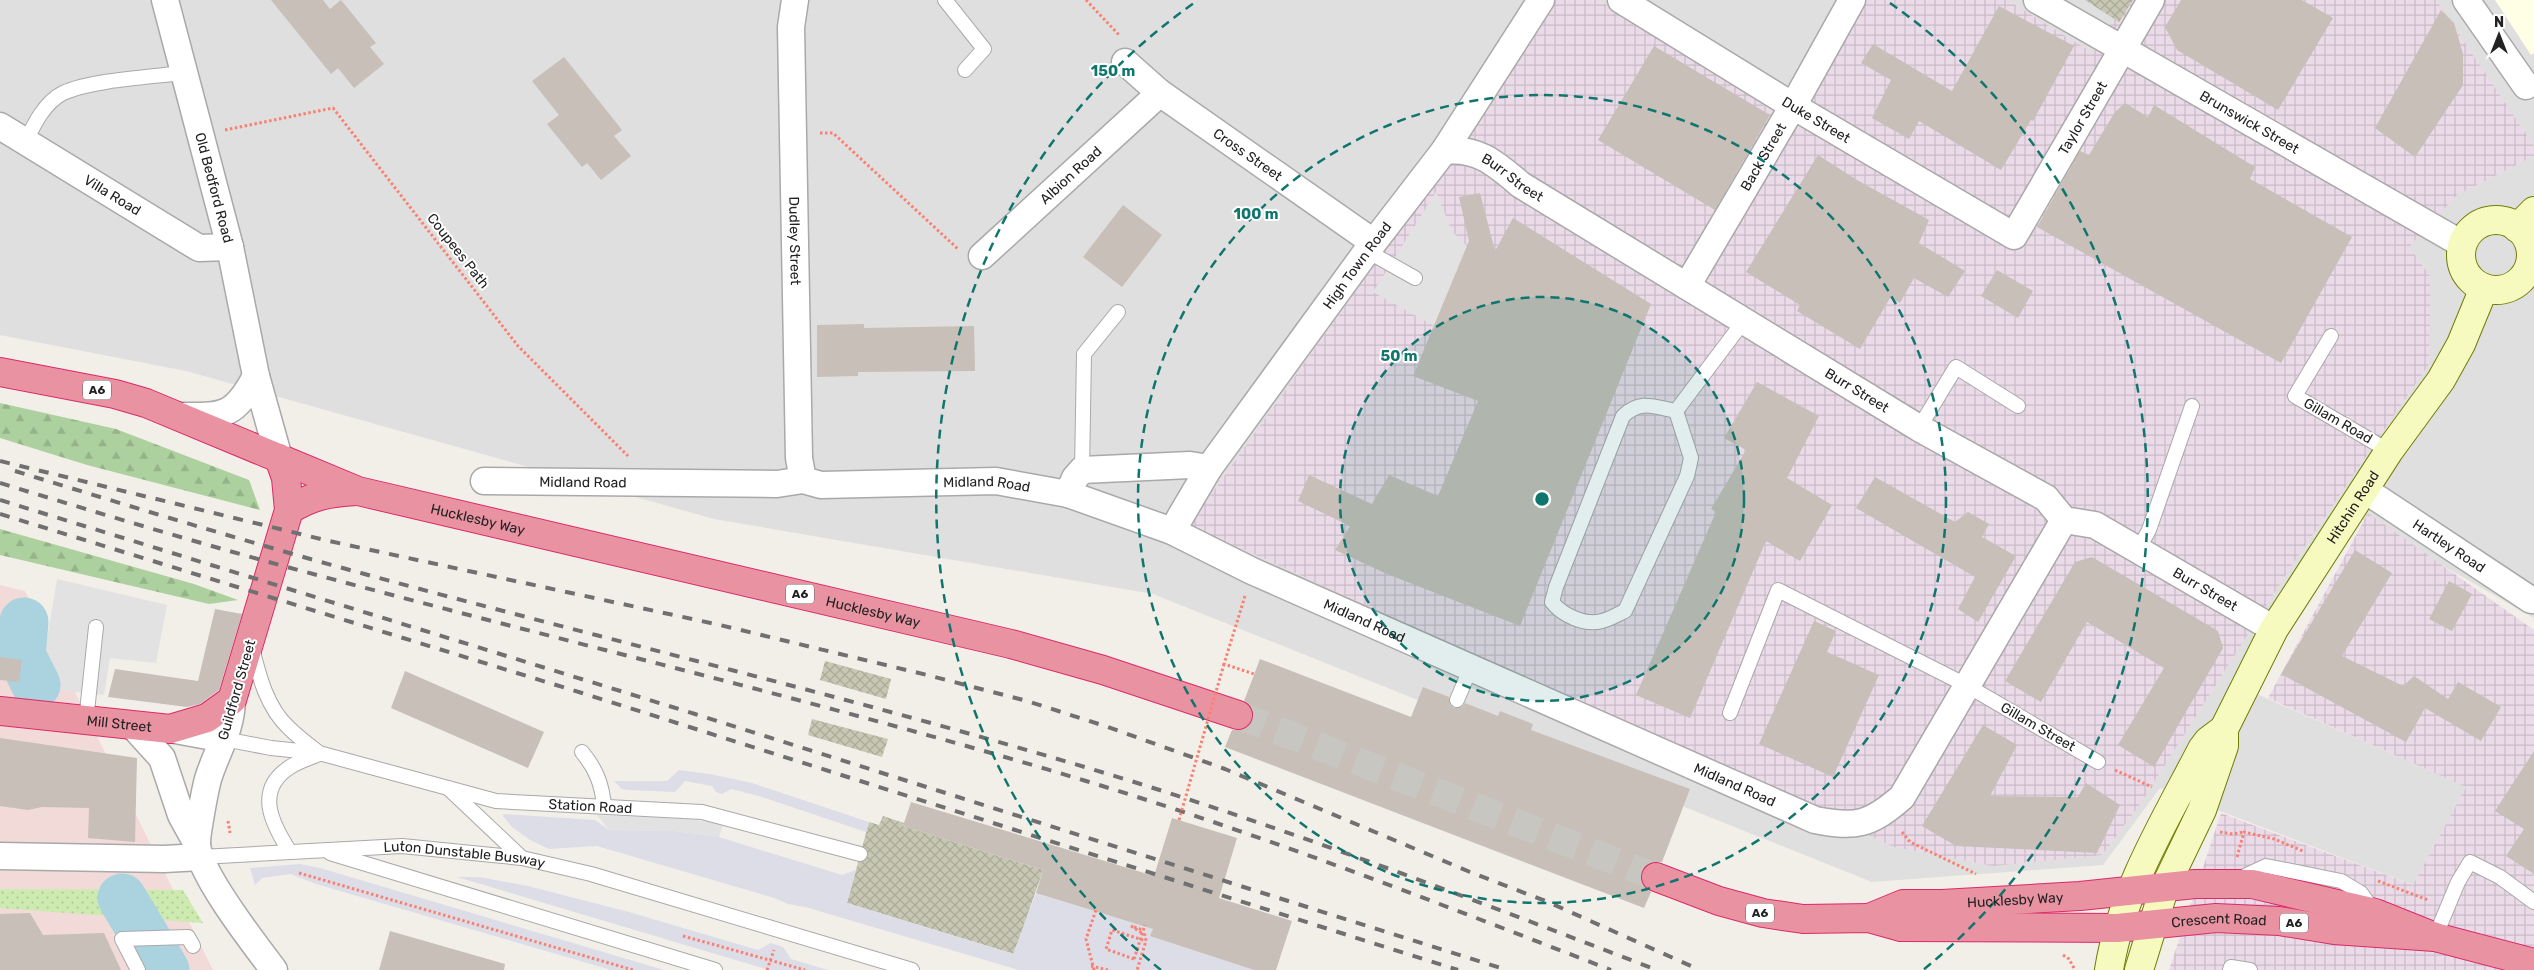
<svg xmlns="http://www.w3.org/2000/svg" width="2534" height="970" viewBox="0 0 2534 970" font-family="Rubik,sans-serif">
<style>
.residential{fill:#e0dfdf}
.commercial{fill:#f2dad9}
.industrial{fill:url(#industrial-grid)}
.education{fill:#ffffe5}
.construction{fill:url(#construction-cross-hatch)}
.grass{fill:url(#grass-dots)}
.forest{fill:url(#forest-firs)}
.parking{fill:#e2e2e2}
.plaza{fill:#dddde8}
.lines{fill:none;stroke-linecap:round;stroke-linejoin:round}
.river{stroke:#aad3df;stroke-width:49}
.building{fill:#c7bfb8}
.highway-tunnel{stroke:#c8c6c1;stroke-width:28;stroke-dasharray:28 14;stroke-linecap:butt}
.lane-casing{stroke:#a9a9a9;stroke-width:16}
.street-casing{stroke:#a9a9a9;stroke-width:29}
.secondary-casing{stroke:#707d05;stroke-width:30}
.highway-casing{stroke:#dc2a67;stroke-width:30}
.path{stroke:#fa8072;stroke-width:3;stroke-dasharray:2.5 2.5;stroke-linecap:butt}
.lane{stroke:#fff;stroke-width:14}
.street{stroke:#fff;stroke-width:26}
.secondary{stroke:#f7fabf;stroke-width:28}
.highway{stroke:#e892a2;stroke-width:28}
.rail{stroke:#707070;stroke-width:4;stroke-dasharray:10 10;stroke-linecap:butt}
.path-bridge{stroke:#fa8072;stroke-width:3;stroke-dasharray:2.5 2.5;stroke-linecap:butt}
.ring{fill:none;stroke:#0f766e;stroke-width:2.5;stroke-dasharray:9 6}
.labels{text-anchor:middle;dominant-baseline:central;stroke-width:4;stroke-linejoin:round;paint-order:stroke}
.shield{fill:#fff;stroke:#646464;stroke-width:1}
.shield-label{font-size:12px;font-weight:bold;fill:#222}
.street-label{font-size:14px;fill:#222;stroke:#fff}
.centre{fill:#0f766e;stroke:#fff;stroke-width:2.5}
.ring-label{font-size:15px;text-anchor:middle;font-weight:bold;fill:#0f766e;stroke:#fff;stroke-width:4;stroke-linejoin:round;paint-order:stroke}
</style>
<defs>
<pattern id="industrial-grid" width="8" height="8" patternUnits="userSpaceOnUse" patternTransform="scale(1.25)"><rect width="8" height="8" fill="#ebdbe8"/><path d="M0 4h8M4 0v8" fill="none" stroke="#c9bcc7"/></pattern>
<pattern id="construction-cross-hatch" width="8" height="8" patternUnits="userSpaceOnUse" patternTransform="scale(1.25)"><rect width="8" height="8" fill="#c7c7b4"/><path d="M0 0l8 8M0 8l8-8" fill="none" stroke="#abab9a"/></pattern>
<pattern id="grass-dots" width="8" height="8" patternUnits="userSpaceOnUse" patternTransform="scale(1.25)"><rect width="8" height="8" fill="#cdebb0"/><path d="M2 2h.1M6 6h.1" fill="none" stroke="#b0c997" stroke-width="1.8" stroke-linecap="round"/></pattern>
<pattern id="forest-firs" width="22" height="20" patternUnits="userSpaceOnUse" patternTransform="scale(1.25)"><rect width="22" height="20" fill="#add19e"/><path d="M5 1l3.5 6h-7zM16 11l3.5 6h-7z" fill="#95b388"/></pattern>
</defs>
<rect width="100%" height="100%" fill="#f2efe9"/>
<path class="residential" d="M 0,0 L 2534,0 L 2534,618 L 2337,505 L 2230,682 L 2467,787 L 2416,886 L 2160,788 L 2103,865 L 1872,882 L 1153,594 L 714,519 L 186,371 L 0,335 Z"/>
<path class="commercial" d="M 0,585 L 25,591 L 213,970 L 0,970 Z"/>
<g class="industrial">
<path d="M 1556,0 L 1599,0 L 1796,126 L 1864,0 L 2007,0 L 2093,53 L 2125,0 L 2436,0 L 2534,146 L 2534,156 L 2457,195 L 2409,247 L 2430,276 L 2429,364 L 2290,568 L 2140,804 L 2102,855 L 1993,866 L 1894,847 L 1245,550 L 1188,527 L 1522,57 Z"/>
<path d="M 2368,513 L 2534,630 L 2534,970 L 2169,970 L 2221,813 L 2413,885 L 2466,787 L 2268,698 Z"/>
</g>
<path class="education" d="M 2495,0 L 2534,0 L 2534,53 L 2531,55 Z"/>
<g class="construction">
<path d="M 2085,0 L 2133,0 L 2119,22 Z"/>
<path d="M 825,661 L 891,679 L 886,699 L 820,680 Z"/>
<path d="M 812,719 L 888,739 L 882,757 L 808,735 Z"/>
<path d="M 883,816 L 904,823 L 903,826 L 1043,870 L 1014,954 L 847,903 L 869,822 L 879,825 Z"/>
</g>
<path class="grass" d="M 0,889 L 183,890 L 203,923 L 0,908 Z"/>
<g class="forest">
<path d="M 0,403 L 116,429 L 249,480 L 260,510 L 87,465 L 0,438 Z"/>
<path d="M 0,529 L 194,584 L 238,600 L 209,604 L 0,555 Z"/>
</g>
<g class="parking">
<path d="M 1436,192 L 1452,231 L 1469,248 L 1436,327 L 1373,292 Z"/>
<path d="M 57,579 L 167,605 L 156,663 L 110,658 L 104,695 L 39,688 Z"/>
<path d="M 597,815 L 687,819 L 723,824 L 719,837 L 676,831 L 609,830 Z"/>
</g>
<g class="plaza">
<path d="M 679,770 L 710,774 L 752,783 L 869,822 L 866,832 L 759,796 L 731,789 L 722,794 L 716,792 L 712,786 L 685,781 L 675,792 L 629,790 L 622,789 L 614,781 L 667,781 Z"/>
<path d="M 504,814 L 595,820 L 609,830 L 676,831 L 719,837 L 842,875 L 856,870 L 847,903 L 1013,954 L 1036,893 L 1153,929 L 1151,936 L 1254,970 L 1019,970 L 805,907 L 788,904 L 774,898 L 597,846 L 549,849 L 530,840 L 512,827 L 503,816 Z"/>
<path d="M 300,864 L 320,868 L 664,970 L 611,970 L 316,884 L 291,874 L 262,878 L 255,885 L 250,868 Z"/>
<path d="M 457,877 L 480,877 L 528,886 L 629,912 L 758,950 L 771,943 L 783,947 L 791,959 L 828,970 L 769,970 Z"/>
</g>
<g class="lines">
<g class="river">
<path d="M 24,622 L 21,655 L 36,685"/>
<path d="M 122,898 L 165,970"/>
</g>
</g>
<g class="building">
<path d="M 271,0 L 323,0 L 330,9 L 341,0 L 376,43 L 370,47 L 384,64 L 354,88 L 338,68 L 331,74 Z"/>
<path d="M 2181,0 L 2302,0 L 2333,18 L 2278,110 L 2177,50 L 2165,27 Z"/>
<path d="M 1999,6 L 2074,46 L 2033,121 L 2031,120 L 2001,170 L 1919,121 L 1909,139 L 1872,118 L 1891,80 L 1861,63 L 1873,44 L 1952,91 Z"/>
<path d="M 2441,10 L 2454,23 L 2463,54 L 2463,85 L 2415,157 L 2375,128 Z"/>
<path d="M 1654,46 L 1770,115 L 1715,210 L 1598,140 Z"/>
<path d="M 564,57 L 622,130 L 614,136 L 631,156 L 601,180 L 587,163 L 582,167 L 547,124 L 559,115 L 532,81 Z"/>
<path d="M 2125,103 L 2148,117 L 2154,105 L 2255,167 L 2250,179 L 2352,237 L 2281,363 L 2037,227 L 2080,151 L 2089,155 L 2115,112 Z"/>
<path d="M 1818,155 L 1857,180 L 1929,220 L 1919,243 L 1965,271 L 1948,297 L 1914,278 L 1900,303 L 1890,298 L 1860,349 L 1797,311 L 1800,305 L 1746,272 Z"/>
<path d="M 1480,193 L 1495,251 L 1513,218 L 1651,304 L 1520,626 L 1387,574 L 1335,550 L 1350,526 L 1298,501 L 1309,475 L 1372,504 L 1389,475 L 1438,496 L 1478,401 L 1413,376 L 1469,241 L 1459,197 Z"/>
<path d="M 1123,205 L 1162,235 L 1122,287 L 1083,257 Z"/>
<path d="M 1997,270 L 2033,291 L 2018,318 L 1981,296 Z"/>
<path d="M 864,324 L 864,328 L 974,326 L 975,371 L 858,372 L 858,376 L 817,377 L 817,325 Z"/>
<path d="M 1757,382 L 1819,416 L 1787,478 L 1832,505 L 1800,561 L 1766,541 L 1690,718 L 1636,695 L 1716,512 L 1711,509 L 1746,450 L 1724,438 Z"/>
<path d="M 1875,477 L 1955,522 L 1968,512 L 1989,524 L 1982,537 L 2016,556 L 1978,622 L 1958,609 L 1975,577 L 1856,508 Z"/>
<path d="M 2355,550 L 2392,573 L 2342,656 L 2403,686 L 2414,676 L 2448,699 L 2458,682 L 2501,707 L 2481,741 L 2425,708 L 2406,742 L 2281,674 Z"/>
<path d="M 2092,557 L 2218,631 L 2223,648 L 2154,767 L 2118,745 L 2164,668 L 2087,622 L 2041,702 L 2005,681 L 2075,562 Z"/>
<path d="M 2449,581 L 2472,594 L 2452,631 L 2429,619 Z"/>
<path d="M 215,609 L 242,614 L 219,690 L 200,704 L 187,707 L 108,697 L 115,669 L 198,681 Z"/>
<path d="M 1814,621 L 1836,631 L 1827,652 L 1879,675 L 1833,777 L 1759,744 Z"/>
<path d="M 0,657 L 22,660 L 19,682 L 0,680 Z"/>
<path d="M 1260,659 L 1411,717 L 1423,687 L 1449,697 L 1450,705 L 1454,708 L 1462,707 L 1465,703 L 1498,716 L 1500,711 L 1533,724 L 1531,730 L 1690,789 L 1662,862 L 1653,862 L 1647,865 L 1642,871 L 1641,880 L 1644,887 L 1651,892 L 1644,908 L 1225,747 L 1232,730 L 1242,730 L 1249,726 L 1253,720 L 1253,711 L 1249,704 L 1244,701 Z"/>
<path d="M 405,671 L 544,732 L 528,768 L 391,708 Z"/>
<path d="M 1983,725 L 2017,745 L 1990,796 L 2078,797 L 2086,783 L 2120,805 L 2097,853 L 1956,846 L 1922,826 Z"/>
<path d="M 0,738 L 137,758 L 135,842 L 88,838 L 89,808 L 42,807 L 28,810 L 0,806 Z"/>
<path d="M 2534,751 L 2534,874 L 2506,856 L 2524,829 L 2495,811 Z"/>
<path d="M 911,802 L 1154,876 L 1172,818 L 1237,838 L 1219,898 L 1292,921 L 1276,970 L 1254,970 L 1150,936 L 1153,929 L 1036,893 L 1043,870 L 903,826 Z"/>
<path d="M 30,913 L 43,935 L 104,933 L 121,970 L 0,970 L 0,914 Z"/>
<path d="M 390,931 L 505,964 L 504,970 L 379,970 Z"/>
</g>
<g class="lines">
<path class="highway-tunnel" d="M 1238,715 L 1656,877"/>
<defs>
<g id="lane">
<path d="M 945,0 L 984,49 L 965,70"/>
<path d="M 26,141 C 34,124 45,102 63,93 C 91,80 151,77 183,73"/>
<path d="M 1367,251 L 1415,278"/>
<path d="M 2525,274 L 2534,277"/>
<path d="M 2331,336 L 2295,396 L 2389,451"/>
<path d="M 1676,411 L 1691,458 L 1687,476 L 1625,611 C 1618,614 1610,619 1602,621 C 1585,626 1562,615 1552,602 L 1556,587 L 1623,416 C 1641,399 1654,407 1676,411 L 1743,322"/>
<path d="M 1919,428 L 1956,367 L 2018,406"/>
<path d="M 1082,470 L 1084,354 L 1118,312"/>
<path d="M 2138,550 L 2149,530 L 2192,406"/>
<path d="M 252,648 C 259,676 267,708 289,728 C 298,737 309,745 319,753"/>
<path d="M 1457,700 L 1471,667"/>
<path d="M 1730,713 L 1778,590 L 1966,685 L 2098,762"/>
<path d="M 86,721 L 96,627"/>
<path id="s1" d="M 224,739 L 271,748 L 319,753 L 496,801 L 702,812 L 860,854"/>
<path d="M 582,752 C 596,769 602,784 604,806"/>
<path d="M 448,788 L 522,858"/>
<path d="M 290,852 C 272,824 254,790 290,767 C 299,761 310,758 319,754"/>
<path d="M 330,853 L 715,970"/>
<path id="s2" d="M 201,857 L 402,846 L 522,858 L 591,874 L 912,970"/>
<path d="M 2238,879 L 2266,866 L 2341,881 L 2361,893 L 2373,910"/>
<path d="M 2435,937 L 2458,882 L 2470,862 L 2500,877 L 2534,902"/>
<path d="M 138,970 L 122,939 L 188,937 L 193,946"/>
<path d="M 2230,970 L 2231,967 L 2250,970"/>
</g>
<g id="street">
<path id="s3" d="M 165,0 L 230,247 L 256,376 L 279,458"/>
<path id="s4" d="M 795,0 L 791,27 L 799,458 L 803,480"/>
<path id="s5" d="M 1621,0 L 1793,106 L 2014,236 L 2151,0"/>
<path id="s6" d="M 2037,0 L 2462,244"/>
<path d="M 2466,0 L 2526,86"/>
<path id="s7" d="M 1125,62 L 1160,93 L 1373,242"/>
<path id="s8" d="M 0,126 L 199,248 L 230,247"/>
<path id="s9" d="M 1444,151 C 1478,147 1496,164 1521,185 L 1919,428 L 2046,498 L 2064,520 L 2095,525 L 2274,629"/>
<path id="s10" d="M 982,256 L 1160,93"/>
<path id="s11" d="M 1687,286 L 1793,106 L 1852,0"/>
<path d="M 179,416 C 223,416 234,418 256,376"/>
<path id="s12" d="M 484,481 L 777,484 L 803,480 L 821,485 L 996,481 L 1068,494 L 1172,531 L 1252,571 L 1815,820 C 1856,828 1870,825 1902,797 L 2064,520"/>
<path id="s13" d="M 2365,490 L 2531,600 L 2534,600"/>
<path d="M 1068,494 L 1075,478 L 1082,470 L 1190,465 L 1209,468"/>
<path id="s14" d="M 1172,531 L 1209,468 L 1367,251 L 1444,151 L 1541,0"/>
<path d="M 232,700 C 231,732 217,750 208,779 C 205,790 197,833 197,843 C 198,872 255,945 274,970"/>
<path d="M 134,727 L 162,758 L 181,815 L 197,844"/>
<path d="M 170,729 L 224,739"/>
<path d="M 0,856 L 164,859 L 201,857"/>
</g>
<g id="secondary">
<circle cx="2496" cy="255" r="35"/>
<path d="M 2517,228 L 2534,211"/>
<path d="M 2109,970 C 2122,889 2165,821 2202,749 L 2208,741 L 2224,729"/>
<path id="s15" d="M 2139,970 L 2164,889 L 2202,810 L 2224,746 L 2224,729 L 2274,629 L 2389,451 L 2441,380 L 2461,344 L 2484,288"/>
</g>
<g id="highway">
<path id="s16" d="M 0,372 L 115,394 L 146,403 L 358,491 L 1011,644 L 1103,670 L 1238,715"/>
<path d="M 289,510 C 313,495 328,493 356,491"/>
<path id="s17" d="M 0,711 L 170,729 L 207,718 L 232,700 L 289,510 L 286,478 L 279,458"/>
<path id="s18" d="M 1656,877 L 1719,901 L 1763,913 L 1803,919 L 1869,918 L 1901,927 L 2117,928 L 2216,918 L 2279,921 L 2334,930 L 2435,937"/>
<path id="s19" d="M 1869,918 L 1903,904 L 1942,904 L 2080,896 L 2195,884 L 2252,884 L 2375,913 L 2435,937 L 2534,963"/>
</g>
</defs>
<use href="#lane" class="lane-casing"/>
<use href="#street" class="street-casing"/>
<use href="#secondary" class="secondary-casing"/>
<use href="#highway" class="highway-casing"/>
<g class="path">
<path d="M 1086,0 L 1120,36"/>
<path d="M 225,130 L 333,108 L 518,346 L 628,456"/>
<path d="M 820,133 L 833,133 L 958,249"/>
<path d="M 1245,596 L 1224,664 L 1254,674"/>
<path d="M 2115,770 L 2152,787"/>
<path d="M 228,821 L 230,833"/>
<path d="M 1902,832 L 1910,842 L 1976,874"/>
<path d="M 2220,832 L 2233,834 L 2244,832"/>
<path d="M 2237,857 L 2244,832 L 2274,839 L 2303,851"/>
<path d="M 299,873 L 633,970"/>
<path d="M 2378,881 L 2428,900"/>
<path d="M 1131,926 L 1145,935 L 1146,941 L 1137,970"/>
<path d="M 1134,927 L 1143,930"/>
<path d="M 683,936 L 805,970"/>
<path d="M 2063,955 L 2069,959 L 2075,970"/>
<path d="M 1134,959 L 1106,949 L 1112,930 L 1146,941"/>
<path d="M 1091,966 L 1108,970"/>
<path d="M 767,970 L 774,950"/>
<path d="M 1094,970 L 1086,939 L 1096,910"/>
</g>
<use href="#lane" class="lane"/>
<use href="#street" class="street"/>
<use href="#secondary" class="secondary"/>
<use href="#highway" class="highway"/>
<g class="rail">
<path d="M 0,461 L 329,541 L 720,625 L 927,675 L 1027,701 L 1108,727 L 1225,769 L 1470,872 L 1548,902 L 1700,970"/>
<path d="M 15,471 C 116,502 218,533 321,562 C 576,633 834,692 1088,768 C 1280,825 1469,898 1657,970"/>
<path d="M 0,483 C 105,515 211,547 317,575 C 573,644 832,704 1086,781 C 1264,835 1438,903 1611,970"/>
<path d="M 0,500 L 695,714 L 1507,970"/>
<path d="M 0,514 L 582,693 L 1458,970"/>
</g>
<g class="path-bridge">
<path d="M 1179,820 L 1224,664"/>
<path d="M 1134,959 L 1145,925"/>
</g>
</g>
<circle cx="1542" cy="499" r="202" fill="#0f766e" fill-opacity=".12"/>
<g class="ring">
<circle cx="1542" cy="499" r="202"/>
<circle cx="1542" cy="499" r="404"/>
<path d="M1161 970A606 606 0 0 1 1194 3M1890 3A606 606 0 0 1 1923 970"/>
</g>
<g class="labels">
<g class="shield">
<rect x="83" y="380.5" width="28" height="19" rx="4"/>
<rect x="786" y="584.5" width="28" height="19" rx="4"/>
<rect x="1746" y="903.5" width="28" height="19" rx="4"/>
<rect x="2280" y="913.5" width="28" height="19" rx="4"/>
</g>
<g class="shield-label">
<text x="97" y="390">A6</text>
<text x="800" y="594">A6</text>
<text x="1760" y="913">A6</text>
<text x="2294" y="923">A6</text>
</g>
<g class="street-label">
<text stroke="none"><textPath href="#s5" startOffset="595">Taylor Street</textPath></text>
<text stroke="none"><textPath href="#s5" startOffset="229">Duke Street</textPath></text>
<text stroke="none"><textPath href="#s6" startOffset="245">Brunswick Street</textPath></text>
<text stroke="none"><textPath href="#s7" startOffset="154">Cross Street</textPath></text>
<text stroke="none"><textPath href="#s11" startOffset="150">Back Street</textPath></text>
<text stroke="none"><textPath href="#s10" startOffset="120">Albion Road</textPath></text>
<text stroke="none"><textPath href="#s9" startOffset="76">Burr Street</textPath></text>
<text stroke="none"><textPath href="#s3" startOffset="194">Old Bedford Road</textPath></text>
<text stroke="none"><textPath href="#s8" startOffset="132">Villa Road</textPath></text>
<text stroke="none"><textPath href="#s4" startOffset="241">Dudley Street</textPath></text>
<text transform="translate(458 251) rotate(52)">Coupees Path</text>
<text stroke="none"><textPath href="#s14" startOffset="324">High Town Road</textPath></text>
<text stroke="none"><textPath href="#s9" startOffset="481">Burr Street</textPath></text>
<text transform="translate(2338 421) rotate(30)">Gillam Road</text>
<text stroke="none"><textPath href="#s12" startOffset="99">Midland Road</textPath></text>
<text stroke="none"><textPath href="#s12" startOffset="504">Midland Road</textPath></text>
<text stroke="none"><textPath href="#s15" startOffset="514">Hitchin Road</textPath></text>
<text stroke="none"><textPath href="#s16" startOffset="502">Hucklesby Way</textPath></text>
<text stroke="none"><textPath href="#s13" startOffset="101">Hartley Road</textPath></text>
<text stroke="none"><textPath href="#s9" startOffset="886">Burr Street</textPath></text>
<text stroke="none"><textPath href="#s16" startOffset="908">Hucklesby Way</textPath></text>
<text stroke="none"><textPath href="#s12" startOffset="909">Midland Road</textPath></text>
<text transform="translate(237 690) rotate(-74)">Guildford Street</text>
<text stroke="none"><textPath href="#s17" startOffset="120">Mill Street</textPath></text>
<text transform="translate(2038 727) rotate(30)">Gillam Street</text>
<text stroke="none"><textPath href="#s12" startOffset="1314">Midland Road</textPath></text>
<text stroke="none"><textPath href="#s1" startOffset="374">Station Road</textPath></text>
<text stroke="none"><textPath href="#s2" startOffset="264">Luton Dunstable Busway</textPath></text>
<text stroke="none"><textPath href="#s19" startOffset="149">Hucklesby Way</textPath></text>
<text stroke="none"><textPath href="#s18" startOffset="571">Crescent Road</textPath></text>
</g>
</g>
<circle cx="1542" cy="499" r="8" class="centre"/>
<g class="ring-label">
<text x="1113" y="76">150 m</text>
<text x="1256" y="219">100 m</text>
<text x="1399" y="361">50 m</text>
</g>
<g transform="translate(2499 35)" stroke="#ffffff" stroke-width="4" paint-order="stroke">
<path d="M0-4L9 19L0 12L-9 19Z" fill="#222222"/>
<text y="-8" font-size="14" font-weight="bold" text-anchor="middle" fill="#222222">N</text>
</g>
</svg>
